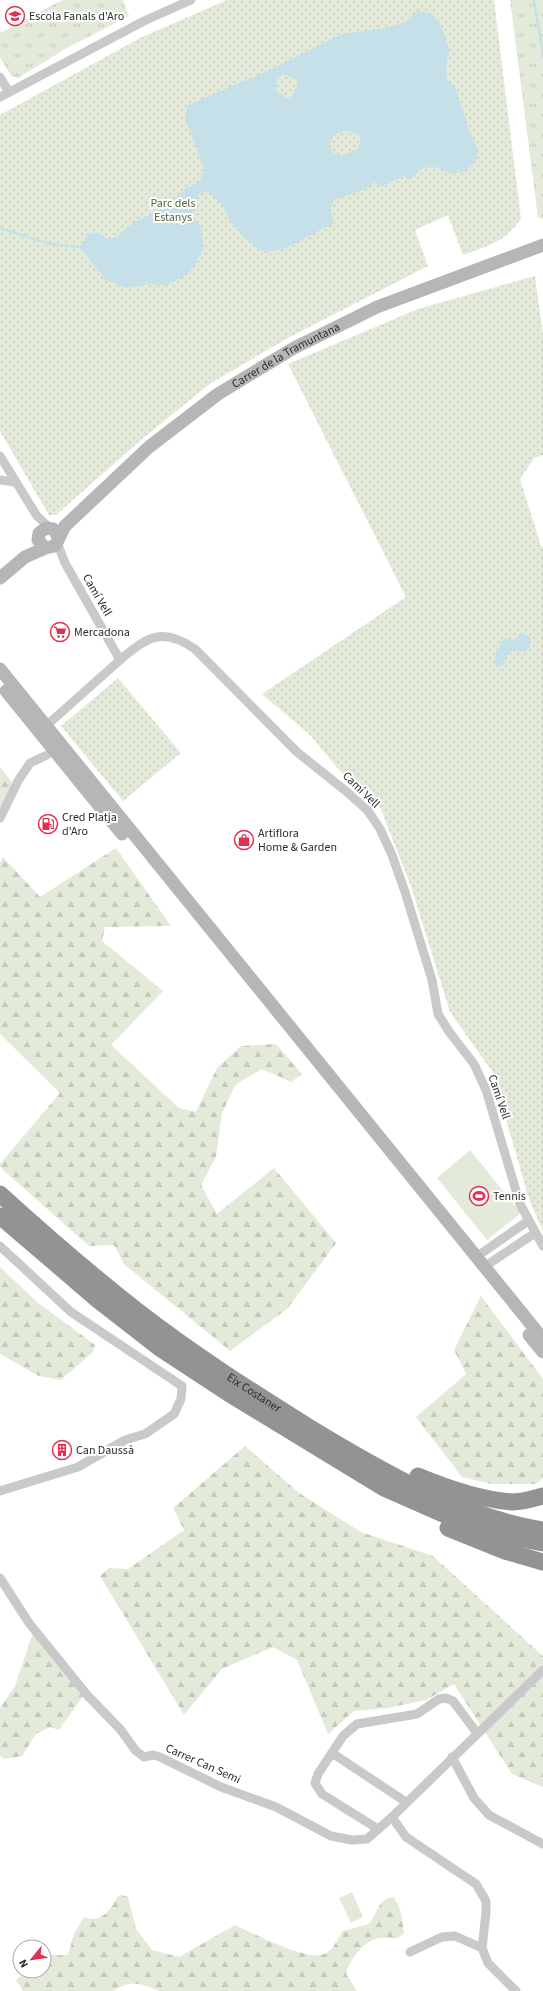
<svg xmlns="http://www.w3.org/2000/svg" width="543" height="1991" viewBox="0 0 543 1991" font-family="'Source Sans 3',sans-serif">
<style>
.grass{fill:url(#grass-tufts)}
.forest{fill:url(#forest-firs)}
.park{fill:url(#park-dots)}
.pitch{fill:#e4ead9}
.water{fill:#c6e0e9;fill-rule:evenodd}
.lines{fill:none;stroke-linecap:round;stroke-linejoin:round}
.stream{stroke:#c6e0e9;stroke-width:2.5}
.street{stroke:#c9c9c9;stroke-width:9}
.secondary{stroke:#b6b6b6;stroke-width:13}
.highway{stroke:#939393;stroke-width:17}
.labels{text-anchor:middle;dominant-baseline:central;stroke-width:4;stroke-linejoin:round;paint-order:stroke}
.poi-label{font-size:12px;fill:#2c2c2c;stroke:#fff;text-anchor:start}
.park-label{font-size:12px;fill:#54663b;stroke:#fff}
.street-label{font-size:12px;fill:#2c2c2c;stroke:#fff}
</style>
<defs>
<pattern id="grass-tufts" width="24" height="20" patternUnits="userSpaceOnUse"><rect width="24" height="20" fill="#e4ead9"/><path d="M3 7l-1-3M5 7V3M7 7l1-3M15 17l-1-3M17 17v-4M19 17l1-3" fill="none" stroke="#c4c9ba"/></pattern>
<pattern id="forest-firs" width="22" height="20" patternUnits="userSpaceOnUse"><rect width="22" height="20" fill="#e4ead9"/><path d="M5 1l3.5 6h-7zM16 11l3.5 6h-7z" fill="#c4c9ba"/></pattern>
<pattern id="park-dots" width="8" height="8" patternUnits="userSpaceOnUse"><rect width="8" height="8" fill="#e4ead9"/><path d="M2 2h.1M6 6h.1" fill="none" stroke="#c4c9ba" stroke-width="1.8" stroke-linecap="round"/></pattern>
</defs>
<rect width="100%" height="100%" fill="#fff"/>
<g class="grass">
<path d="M 62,0 L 123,0 L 129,16 L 67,48 L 18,78 L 11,76 L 0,57 L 0,33 Z"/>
<path d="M 510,0 L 543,0 L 543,219 L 538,218 Z"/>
</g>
<g class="forest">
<path d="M 0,767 L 12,782 L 0,812 Z"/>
<path d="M 116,848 L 171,926 L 105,927 L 102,941 L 163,991 L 111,1045 L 179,1108 L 196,1112 L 217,1068 L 241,1046 L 276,1044 L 302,1074 L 291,1082 L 262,1069 L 236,1084 L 222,1113 L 216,1157 L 201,1185 L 217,1214 L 274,1168 L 336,1243 L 287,1309 L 230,1351 L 124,1264 L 114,1245 L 89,1246 L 0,1167 L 0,1164 L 60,1093 L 0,1034 L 0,863 L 3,857 L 40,897 Z"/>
<path d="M 0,1267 L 37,1302 L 95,1345 L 93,1352 L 61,1380 L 39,1376 L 0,1354 Z"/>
<path d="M 481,1296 L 543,1379 L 543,1478 L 536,1484 L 491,1484 L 462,1477 L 416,1417 L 466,1374 L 454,1350 Z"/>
<path d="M 245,1446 L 299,1493 L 361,1532 L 433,1556 L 543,1656 L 543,1787 L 512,1774 L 454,1684 L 426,1700 L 388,1708 L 354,1711 L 328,1734 L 297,1660 L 273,1647 L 222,1669 L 184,1715 L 100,1576 L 109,1568 L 128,1569 L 184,1530 L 173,1508 Z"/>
<path d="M 33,1633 L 83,1696 L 59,1730 L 50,1727 L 36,1734 L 22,1756 L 3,1759 L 0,1755 L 0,1708 L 15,1686 Z"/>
<path d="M 122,1895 L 128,1897 L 136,1929 L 152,1950 L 179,1957 L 235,1925 C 252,1933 308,1962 324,1954 C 335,1949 336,1940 343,1931 L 369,1924 C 377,1914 379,1897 394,1897 L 401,1912 L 404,1933 C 397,1942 389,1937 380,1938 C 364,1940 349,1960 346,1974 L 357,1991 L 160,1991 C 144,1984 129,1979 114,1991 L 23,1991 L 16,1980 L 28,1971 L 44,1971 L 44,1959 L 49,1955 L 68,1955 L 74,1934 L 84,1917 C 101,1924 111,1910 118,1896 Z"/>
</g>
<g class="park">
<path d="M 227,0 L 494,0 L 521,219 C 502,244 491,244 463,255 L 448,215 L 415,230 L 428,266 L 288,338 L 211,383 L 142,439 L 56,515 L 49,515 L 0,431 L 0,115 L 140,38 Z"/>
<path d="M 535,276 L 543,335 L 543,455 L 534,458 L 520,479 L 541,546 L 543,547 L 543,1231 L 529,1199 L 492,1071 L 450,1012 L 412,889 L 381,809 L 350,783 L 309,734 L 262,694 L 406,597 L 288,364 L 418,309 Z"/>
<path d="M 118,678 L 181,753 L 123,801 L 61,726 Z"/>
</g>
<g class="pitch">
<path d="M 470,1150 L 521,1213 L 487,1240 L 437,1178 Z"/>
<path d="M 352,1892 L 363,1917 L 351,1923 L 339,1898 Z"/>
</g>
<g class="water">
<path d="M 418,11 L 433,14 L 443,31 L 450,51 L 446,63 L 447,79 L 456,89 L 468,127 L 478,151 L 475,163 L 463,172 L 450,173 L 434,167 L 423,168 L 409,180 L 404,175 L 382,187 L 375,182 L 365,189 L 334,200 L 330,210 L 334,223 L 286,248 L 265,253 L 244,238 L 229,219 L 222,204 L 208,192 L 200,193 L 195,200 L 192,215 L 201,227 L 204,248 L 190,272 L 168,285 L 148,284 L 127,288 L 106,280 L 79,247 L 84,242 L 87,233 L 101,234 L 107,239 L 117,237 L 128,226 L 171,203 L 186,188 L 200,182 L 204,169 L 185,118 L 188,105 L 272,69 L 342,34 L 385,28 L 405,22 ZM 284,74 L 297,80 L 297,86 L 291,97 L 287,99 L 276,90 L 277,79 ZM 348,131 C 355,132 358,134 361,141 L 358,149 C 346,152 337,163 329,146 C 334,135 335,132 348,131 Z"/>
<path d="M 520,633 L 529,636 L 531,640 L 529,648 L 524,652 L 513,650 L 505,657 L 504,664 L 498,667 L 495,666 L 496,650 L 500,647 L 500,642 L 505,639 L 514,640 Z"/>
</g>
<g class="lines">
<g class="stream">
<path d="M 534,0 L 543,54"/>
<path d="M 0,228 L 50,244 L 79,247"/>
</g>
<g class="street">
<path d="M 0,77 L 9,92"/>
<path d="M 0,97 L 144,21 L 191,0"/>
<path d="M 0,456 L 37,516 L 50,528"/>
<path d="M 0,480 L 15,482"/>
<path d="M 57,542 L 65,563 L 120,660 C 148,636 163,627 195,649 L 297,752 L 347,792 L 368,811 L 380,829 L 392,855 L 405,892 L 432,980 L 438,1014 L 450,1033 L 474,1064 L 486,1090 L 520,1204 L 543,1246"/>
<path d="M 46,726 L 120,660"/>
<path d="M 0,818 L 18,781 L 30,763 L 47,755"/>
<path d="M 0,1246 L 71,1312 L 182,1386 L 181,1399 L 174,1414 L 145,1434 L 125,1440 L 78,1467 L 0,1491"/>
<path d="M 476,1257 L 528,1221"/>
<path d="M 484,1267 L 535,1233"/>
<path d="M 0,1578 L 29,1623 L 88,1696 L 120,1729 L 136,1751 L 144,1757 L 153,1755 L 160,1757 L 221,1787 L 276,1807 L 331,1836 L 352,1840 L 367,1839 L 392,1817 L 543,1670"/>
<path d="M 332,1753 L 406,1802"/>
<path d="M 452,1757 L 474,1798 L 489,1815 L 543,1844"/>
<path d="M 392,1817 L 406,1837 L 476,1884 L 486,1901 L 486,1913 L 482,1948 L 488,1963 L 516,1991"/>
<path d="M 378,1829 L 322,1794 L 315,1783 L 318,1774 L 343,1736 L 357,1724 L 417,1714 L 439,1699 L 446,1698 L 453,1701 L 477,1733"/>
<path d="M 410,1952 L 442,1937 L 455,1936 L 482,1948"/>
</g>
<g class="secondary">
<path id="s1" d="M 58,536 L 53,529 L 46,528 L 39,533 L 38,540 L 45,548 L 55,546 L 65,526 L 149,447 L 218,394 L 294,348 L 377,307 L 543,245"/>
<path d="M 0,578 L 25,557 L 45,548"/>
<path d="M 0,669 L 543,1339"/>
<path d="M 6,691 L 122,834"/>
<path d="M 529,1335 L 543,1352"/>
</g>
<g class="highway">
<path id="s2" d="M 0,1194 C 44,1234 89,1273 136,1310 C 191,1353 251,1391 310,1428 C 383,1472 458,1516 543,1530"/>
<path d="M 0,1216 L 98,1300 L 161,1349 L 228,1393 L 384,1488 L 452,1518 L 498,1534 L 543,1543"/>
<path d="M 418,1476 C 447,1488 481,1500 513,1502 C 523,1502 533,1499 543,1496"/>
<path d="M 448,1528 L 505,1551 L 543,1562"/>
</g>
</g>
<defs>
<symbol id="school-ring" viewBox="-11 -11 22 22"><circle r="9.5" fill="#fff" stroke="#df3253" stroke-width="1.5"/><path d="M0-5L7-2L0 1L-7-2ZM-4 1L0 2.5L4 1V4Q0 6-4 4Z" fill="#df3253"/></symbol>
<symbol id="supermarket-ring" viewBox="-11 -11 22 22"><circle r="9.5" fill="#fff" stroke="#df3253" stroke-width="1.5"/><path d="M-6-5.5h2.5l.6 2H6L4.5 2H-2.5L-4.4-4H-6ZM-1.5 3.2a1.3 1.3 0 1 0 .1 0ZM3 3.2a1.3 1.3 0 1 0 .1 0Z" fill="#df3253"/></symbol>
<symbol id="fuel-ring" viewBox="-11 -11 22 22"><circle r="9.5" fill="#fff" stroke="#df3253" stroke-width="1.5"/><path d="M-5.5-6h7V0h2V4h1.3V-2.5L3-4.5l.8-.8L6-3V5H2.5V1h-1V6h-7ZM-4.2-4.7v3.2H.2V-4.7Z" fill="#df3253"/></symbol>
<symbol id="shop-ring" viewBox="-11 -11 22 22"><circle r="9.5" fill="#fff" stroke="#df3253" stroke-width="1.5"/><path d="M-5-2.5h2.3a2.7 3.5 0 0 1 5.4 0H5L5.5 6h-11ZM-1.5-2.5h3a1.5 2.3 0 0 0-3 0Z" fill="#df3253"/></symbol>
<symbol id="stadium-ring" viewBox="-11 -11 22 22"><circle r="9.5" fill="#fff" stroke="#df3253" stroke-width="1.5"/><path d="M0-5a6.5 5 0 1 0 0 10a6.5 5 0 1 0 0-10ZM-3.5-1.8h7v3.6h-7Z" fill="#df3253"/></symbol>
<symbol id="building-ring" viewBox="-11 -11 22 22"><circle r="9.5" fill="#fff" stroke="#df3253" stroke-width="1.5"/><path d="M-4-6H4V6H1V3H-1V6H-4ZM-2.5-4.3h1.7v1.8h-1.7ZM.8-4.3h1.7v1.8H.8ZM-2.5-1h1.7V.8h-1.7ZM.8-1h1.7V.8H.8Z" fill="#df3253"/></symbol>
</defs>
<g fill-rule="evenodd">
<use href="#school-ring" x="4" y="5" width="22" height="22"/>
<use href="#supermarket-ring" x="49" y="621" width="22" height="22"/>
<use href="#fuel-ring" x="37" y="813" width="22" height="22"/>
<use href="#shop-ring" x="233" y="829" width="22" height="22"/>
<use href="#stadium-ring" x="468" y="1185" width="22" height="22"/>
<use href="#building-ring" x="51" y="1439" width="22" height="22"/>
</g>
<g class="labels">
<g class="poi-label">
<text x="29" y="16">Escola Fanals d'Aro</text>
<text x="74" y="632">Mercadona</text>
<text x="62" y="817">Cred Platja<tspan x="62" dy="14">d'Aro</tspan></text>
<text x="258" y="833">Artiflora<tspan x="258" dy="14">Home &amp; Garden</tspan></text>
<text x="493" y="1196">Tennis</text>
<text x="76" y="1450">Can Daussà</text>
</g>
<g class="park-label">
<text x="173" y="203">Parc dels<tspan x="173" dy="14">Estanys</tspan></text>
</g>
<g class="street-label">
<text stroke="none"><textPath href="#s1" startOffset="355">Carrer de la Tramuntana</textPath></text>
<text transform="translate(97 595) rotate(60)">Camí Vell</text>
<text transform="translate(361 790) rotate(44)">Camí Vell</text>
<text transform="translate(499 1097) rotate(71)">Camí Vell</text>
<text stroke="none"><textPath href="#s2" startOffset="323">Eix Costaner</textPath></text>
<text transform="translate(203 1764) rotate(24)">Carrer Can Semi</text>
</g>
</g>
<g transform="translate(32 1959) rotate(241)"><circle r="19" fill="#ffffff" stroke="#ababab"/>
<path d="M0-3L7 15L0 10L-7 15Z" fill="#df3253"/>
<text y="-6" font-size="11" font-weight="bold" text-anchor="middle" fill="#2c2c2c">N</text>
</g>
</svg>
